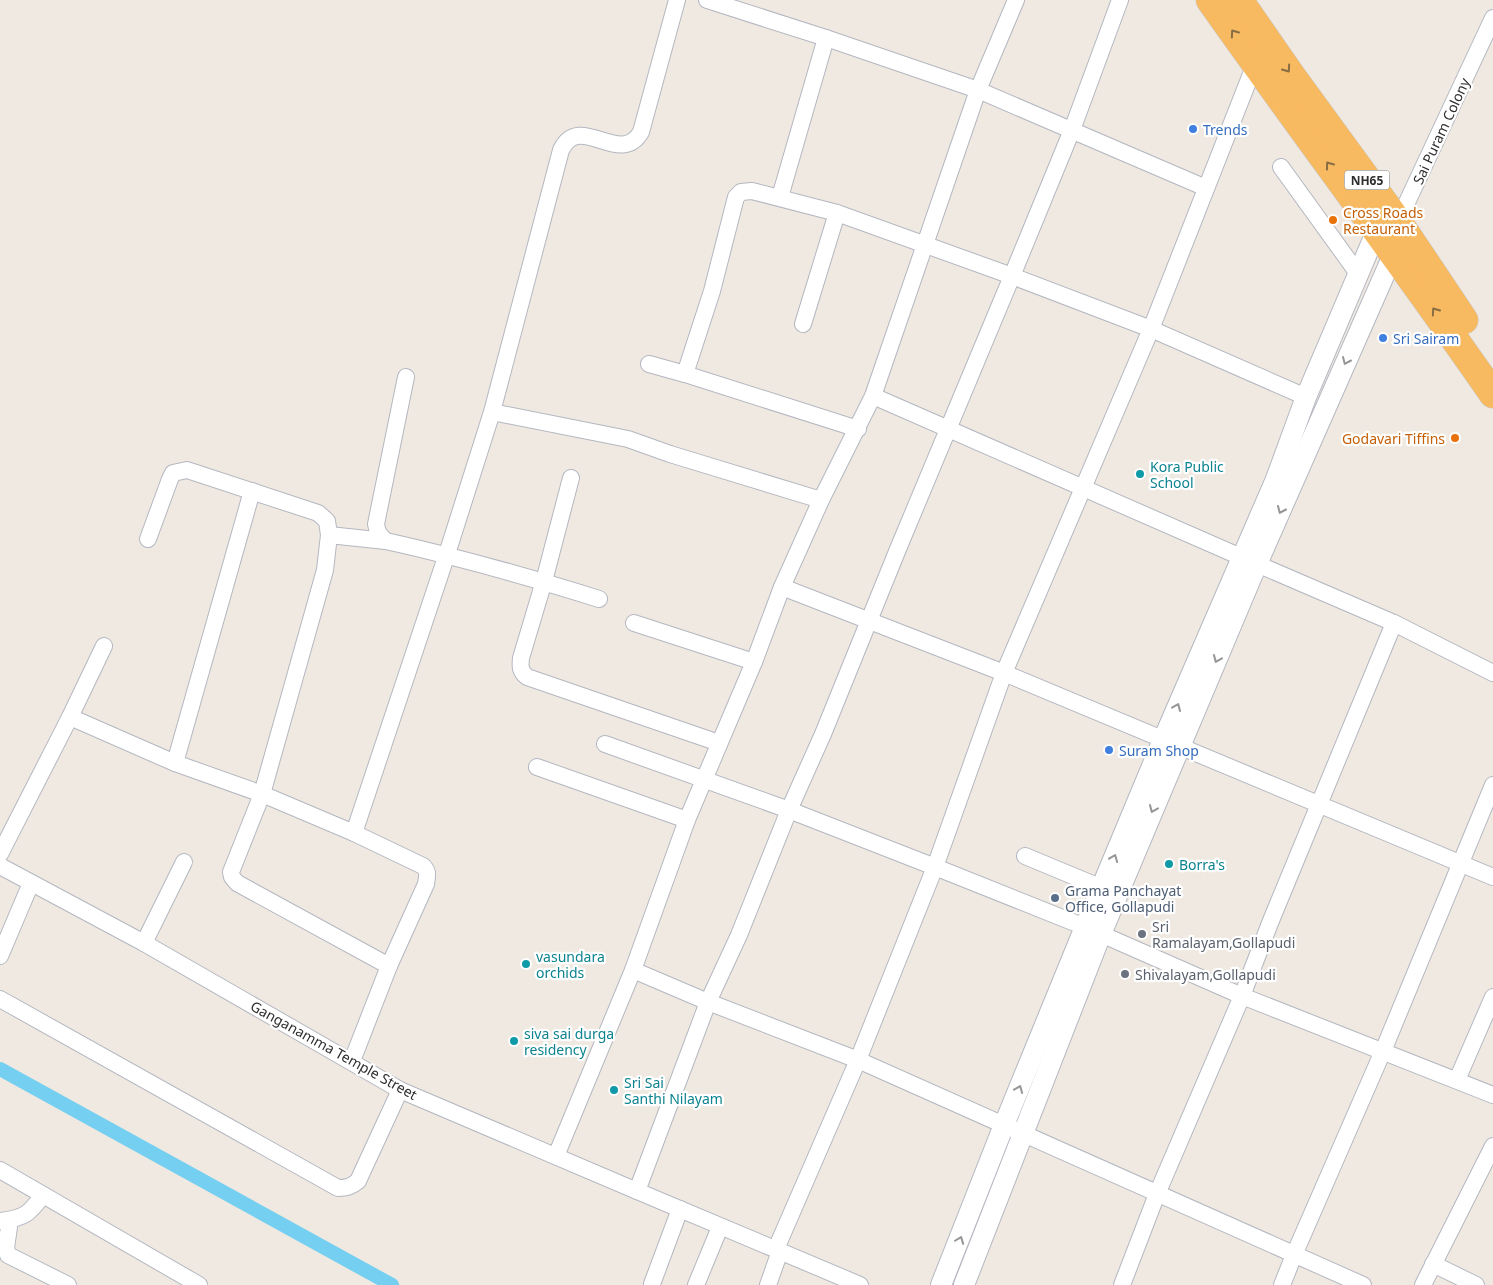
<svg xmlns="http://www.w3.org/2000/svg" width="1493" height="1285" viewBox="0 0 1493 1285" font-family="'Noto Sans',sans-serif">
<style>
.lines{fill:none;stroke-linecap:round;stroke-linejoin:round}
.canal{stroke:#75cff0;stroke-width:14}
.minor-casing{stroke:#b4b7c1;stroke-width:18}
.tertiary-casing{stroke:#b4b7c1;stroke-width:22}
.trunk-casing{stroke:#c9c9c9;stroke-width:29}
.minor{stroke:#fff;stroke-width:16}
.tertiary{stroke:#fff;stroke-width:20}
.trunk{stroke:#f8ba60;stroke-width:28}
.oneway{stroke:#896d44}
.oneway2{stroke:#969696}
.shop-dot{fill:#3f7fe0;stroke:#fff;stroke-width:2}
.food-dot{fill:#e8710a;stroke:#fff;stroke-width:2}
.culture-dot{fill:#0f9aa8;stroke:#fff;stroke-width:2}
.service-dot{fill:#5c6f8a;stroke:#fff;stroke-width:2}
.worship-dot{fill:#6b7280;stroke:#fff;stroke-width:2}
.labels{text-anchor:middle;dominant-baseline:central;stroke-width:4.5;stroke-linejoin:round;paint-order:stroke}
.shield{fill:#fff;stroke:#6d6d6d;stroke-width:1}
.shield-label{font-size:12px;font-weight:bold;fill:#2e2e2e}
.shop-label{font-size:14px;fill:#366cbe;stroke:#fff;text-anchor:start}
.street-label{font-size:14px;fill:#2e2e2e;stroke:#fff}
.food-label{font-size:14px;fill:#c56008;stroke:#fff;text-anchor:start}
.culture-label{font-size:14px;fill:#0d838f;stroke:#fff;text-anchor:start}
.service-label{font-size:14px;fill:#4e5e75;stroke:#fff;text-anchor:start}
.worship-label{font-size:14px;fill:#5b616d;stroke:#fff;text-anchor:start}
</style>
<rect width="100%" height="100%" fill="#efe9e1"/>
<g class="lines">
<path class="canal" d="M 0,1069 L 392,1285"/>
<defs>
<g id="minor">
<path d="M 707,0 L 826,38 L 978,90 L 1206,188"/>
<path d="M 1281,167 L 1359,275"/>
<path d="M 780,197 L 826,38"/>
<path d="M 1395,228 L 1493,18"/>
<path d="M 803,324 L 837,213"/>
<path d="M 649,364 L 685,374 L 858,429"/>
<path d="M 685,374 L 712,291 L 736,197 L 741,192 L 752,191 L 837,213 L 1012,276 L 1151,329 L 1306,397"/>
<path d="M 406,377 L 376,524 C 377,532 380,536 386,541 C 458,557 529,577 599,599"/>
<path d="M 873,396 L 1257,564 L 1394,623"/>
<path d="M 492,412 L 628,439 L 670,454 L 821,500"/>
<path d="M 571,478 L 544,581 L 521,658 C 520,667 520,671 527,677 L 719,743"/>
<path d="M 329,535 L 386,541"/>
<path d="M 148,539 L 170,479 L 173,473 L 187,470 L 318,513 L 327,521 L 329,535 L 325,570 L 262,794 L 231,872 L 232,877 L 237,883 L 389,966"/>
<path d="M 782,587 L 1004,673 L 1493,877"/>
<path d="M 634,623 L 754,662"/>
<path d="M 70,717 L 175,763 L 262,794 L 354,833 L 423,866 C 429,872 427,876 426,884 L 389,966 L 352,1061"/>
<path d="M 605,744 L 789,810 L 935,867 L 1085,927 L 1242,996 L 1493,1095"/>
<path d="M 175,763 L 252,491"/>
<path d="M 537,767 L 687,820"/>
<path d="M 354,833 L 447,554 L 492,412 L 561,150 C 580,111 620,168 641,132 L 677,0"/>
<path d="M 0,854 L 70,717 L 104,646"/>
<path d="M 1025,856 L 1102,888"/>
<path d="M 0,866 L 144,943 L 400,1090 L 637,1191"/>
<path d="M 144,943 L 184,862"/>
<path d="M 0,956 L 31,883"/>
<path d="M 633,970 L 708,1002 L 858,1060 L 1363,1285"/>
<path d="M 0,999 L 338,1188 C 346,1188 351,1187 358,1181 L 400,1090"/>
<path d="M 1457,1080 L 1493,997"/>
<path d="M 556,1156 L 633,970 L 687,820 L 754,662 L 782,587 L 821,500 L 873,396 L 978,90 L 1016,0"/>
<path d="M 0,1170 L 199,1285"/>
<path d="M 10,1220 L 6,1248 L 8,1255 L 68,1285"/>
<path d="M 0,1221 C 25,1218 29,1214 43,1195"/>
<path d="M 776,1249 L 858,1060 L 935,867 L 1004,673 L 1151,329 L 1255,64"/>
<path d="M 1433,1264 L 1476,1285"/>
<path d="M 652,1284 L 680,1209"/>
<path d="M 696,1285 L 720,1227"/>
<path d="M 768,1285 L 780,1251"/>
<path d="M 860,1285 L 637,1191 L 708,1002 L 739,935 L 789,810 L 823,734 L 898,549 L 1012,276 L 1072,130 L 1120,0"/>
<path d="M 1122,1285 L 1157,1194 L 1242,996 L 1270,923 L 1394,623 L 1493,673"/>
<path d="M 1282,1285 L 1294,1255 L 1383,1051 L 1493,785"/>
<path d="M 1423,1285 L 1493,1146"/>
</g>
<g id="tertiary">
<path d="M 941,1285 L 1004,1125 L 1085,927 L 1163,740 L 1276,479 L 1306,397 L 1377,230"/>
<path d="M 964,1285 L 1101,934 L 1257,564 L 1394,253"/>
</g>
<g id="trunk">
<path d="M 1210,0 C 1303,132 1401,261 1493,394"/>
<path d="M 1239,0 L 1291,75 L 1399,223 L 1464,320"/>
</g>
</defs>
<use href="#minor" class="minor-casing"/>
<use href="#tertiary" class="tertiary-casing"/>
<use href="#trunk" class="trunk-casing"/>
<use href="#minor" class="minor"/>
<use href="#tertiary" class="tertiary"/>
<use href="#trunk" class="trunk"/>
</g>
<defs><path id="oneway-chevron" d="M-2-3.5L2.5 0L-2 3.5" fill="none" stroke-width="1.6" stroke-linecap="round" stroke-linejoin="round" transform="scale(1.25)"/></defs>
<g class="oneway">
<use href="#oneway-chevron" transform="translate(1234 33) rotate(-125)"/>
<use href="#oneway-chevron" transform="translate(1287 69) rotate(55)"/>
<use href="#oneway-chevron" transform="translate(1329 165) rotate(-126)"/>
<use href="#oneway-chevron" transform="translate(1435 311) rotate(-125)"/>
</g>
<g class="oneway2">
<use href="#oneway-chevron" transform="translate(1346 361) rotate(114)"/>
<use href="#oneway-chevron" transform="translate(1281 510) rotate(114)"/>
<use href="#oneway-chevron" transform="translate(1217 659) rotate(113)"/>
<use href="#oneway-chevron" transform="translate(1177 707) rotate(-67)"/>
<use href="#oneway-chevron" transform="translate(1153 809) rotate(113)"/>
<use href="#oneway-chevron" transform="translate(1114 858) rotate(-68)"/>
<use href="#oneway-chevron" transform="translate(1019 1089) rotate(-68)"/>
<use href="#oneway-chevron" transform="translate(960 1240) rotate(-69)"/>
</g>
<g class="shop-dot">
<circle cx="1193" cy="129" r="5"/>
<circle cx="1383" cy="338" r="5"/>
<circle cx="1109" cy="750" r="5"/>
</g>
<g class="food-dot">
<circle cx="1333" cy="220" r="5"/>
<circle cx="1455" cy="438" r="5"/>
</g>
<g class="culture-dot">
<circle cx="1140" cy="474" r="5"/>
<circle cx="1169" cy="864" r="5"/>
<circle cx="526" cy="964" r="5"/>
<circle cx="514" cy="1041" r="5"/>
<circle cx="614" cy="1090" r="5"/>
</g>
<circle class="service-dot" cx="1055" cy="898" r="5"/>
<g class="worship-dot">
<circle cx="1142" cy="934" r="5"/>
<circle cx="1125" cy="974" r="5"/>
</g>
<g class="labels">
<rect class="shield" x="1344.5" y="170.5" width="45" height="19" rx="4"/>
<g class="shield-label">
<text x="1367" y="180">NH65</text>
</g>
<g class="shop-label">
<text x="1203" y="129">Trends</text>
<text x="1393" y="338">Sri Sairam</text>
<text x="1119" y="750">Suram Shop</text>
</g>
<g class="street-label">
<text transform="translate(1441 131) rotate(-65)">Sai Puram Colony</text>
<text transform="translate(334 1050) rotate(29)">Ganganamma Temple Street</text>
</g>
<g class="food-label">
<text x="1343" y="212">Cross Roads<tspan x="1343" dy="16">Restaurant</tspan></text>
<text x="1445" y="438" text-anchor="end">Godavari Tiffins</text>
</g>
<g class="culture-label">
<text x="1150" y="466">Kora Public<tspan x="1150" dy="16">School</tspan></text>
<text x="1179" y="864">Borra's</text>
<text x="536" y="956">vasundara<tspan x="536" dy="16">orchids</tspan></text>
<text x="524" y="1033">siva sai durga<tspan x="524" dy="16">residency</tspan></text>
<text x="624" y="1082">Sri Sai<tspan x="624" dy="16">Santhi Nilayam</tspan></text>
</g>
<g class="service-label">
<text x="1065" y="890">Grama Panchayat<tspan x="1065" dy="16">Office, Gollapudi</tspan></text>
</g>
<g class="worship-label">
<text x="1152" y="926">Sri<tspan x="1152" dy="16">Ramalayam,Gollapudi</tspan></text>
<text x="1135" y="974">Shivalayam,Gollapudi</text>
</g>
</g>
</svg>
